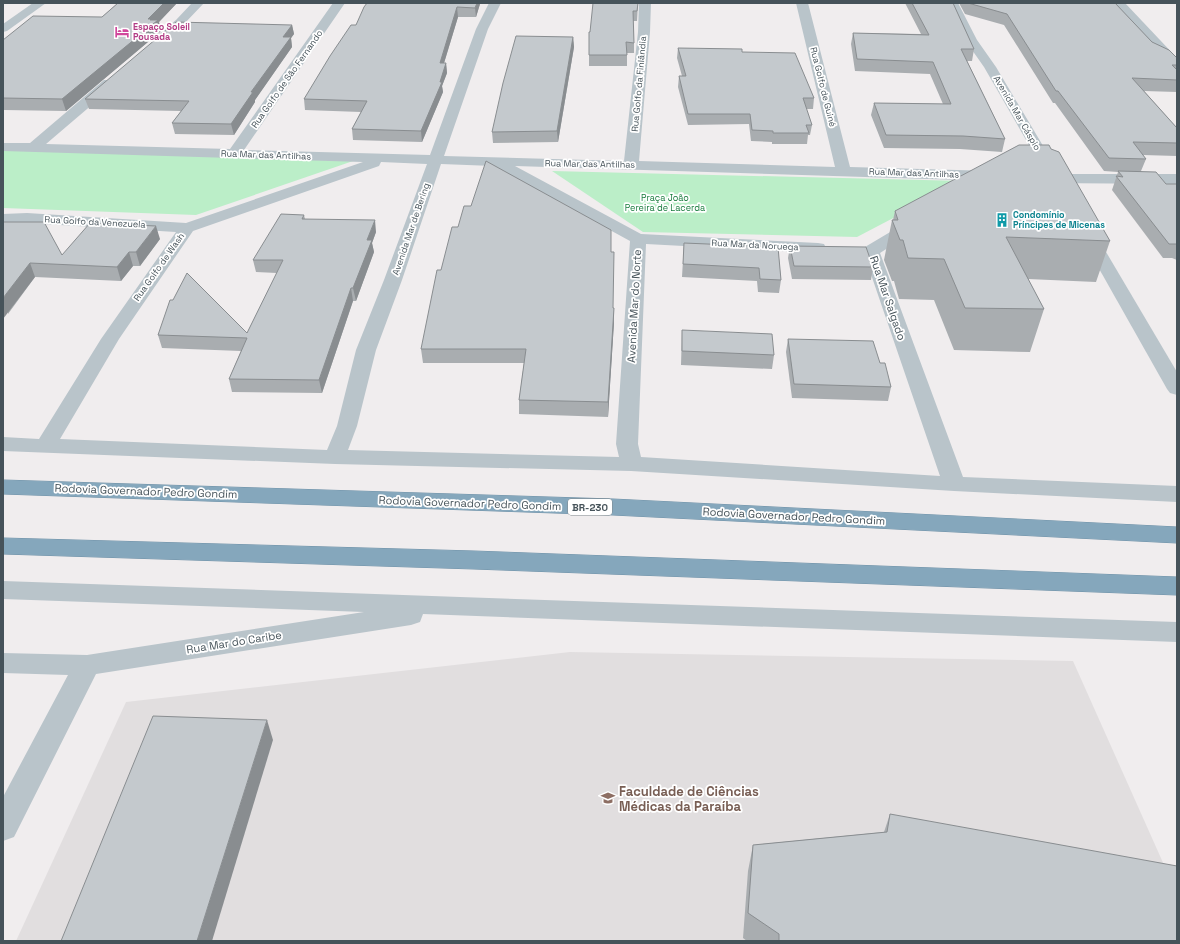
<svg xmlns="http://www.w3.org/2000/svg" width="1180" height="944" viewBox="0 0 1180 944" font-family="'Space Grotesk',sans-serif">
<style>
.education{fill:#e1dedf}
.green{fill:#bbeec8}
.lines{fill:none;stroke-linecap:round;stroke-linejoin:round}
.highway-casing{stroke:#7092a8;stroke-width:1}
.minor{fill:#b9c4ca;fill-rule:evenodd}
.highway{fill:#85a7bc;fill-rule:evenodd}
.wall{fill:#a9adb0}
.shaded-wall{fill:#898d90}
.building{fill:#c4c9cd;stroke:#898d90}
.labels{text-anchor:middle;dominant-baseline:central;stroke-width:3.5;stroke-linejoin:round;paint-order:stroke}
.far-hotel-label{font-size:9px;font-weight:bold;fill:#b23c85;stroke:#fff;text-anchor:start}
.far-street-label{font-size:9px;fill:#46535a;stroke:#fff}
.far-park-label{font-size:9px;fill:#177b3c;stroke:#fff}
.far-culture-label{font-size:9px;font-weight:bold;fill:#0d838f;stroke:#fff;text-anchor:start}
.shield{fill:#fff;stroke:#7e878c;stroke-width:1}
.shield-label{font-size:10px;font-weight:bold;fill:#46535a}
.street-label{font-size:11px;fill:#46535a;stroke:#fff}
.near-education-label{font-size:13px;font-weight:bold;fill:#785e54;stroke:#fff;text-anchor:start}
</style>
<rect width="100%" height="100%" fill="#f0edee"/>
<path class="education" d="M 570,652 L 1073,661 L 1177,894 L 1177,941 L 16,941 L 126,702 Z"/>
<g class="green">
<path d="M 3,150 L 356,160 L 196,215 L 3,208 Z"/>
<path d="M 552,171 L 964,181 L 857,237 L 643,232 Z"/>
</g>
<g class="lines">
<defs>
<g id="highway">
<path d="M 3,480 L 613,499 L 1177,527 L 1177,543 L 613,515 L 3,494 Z"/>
<path d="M 3,538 L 474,551 L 1177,577 L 1177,595 L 474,569 L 3,554 Z"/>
</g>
</defs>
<use href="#highway" class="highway-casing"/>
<g class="minor">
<path d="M 33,3 L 46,3 L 7,31 L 3,32 L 3,24 Z"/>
<path d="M 192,3 L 204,3 L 184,24 L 162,44 L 154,44 L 152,41 L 154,38 L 176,20 Z"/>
<path d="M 333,3 L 345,3 L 244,150 L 430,155 L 476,29 L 489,3 L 501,3 L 488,29 L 444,156 L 624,161 L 638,32 L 639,3 L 651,3 L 650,32 L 639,161 L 835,167 L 796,3 L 808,3 L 850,167 L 992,171 L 997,173 L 1000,176 L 997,179 L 992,181 L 515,166 L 641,234 L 818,243 L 824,244 L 826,248 L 824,252 L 818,253 L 646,244 L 638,444 L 641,457 L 940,476 L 863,251 L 865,247 L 907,222 L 913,220 L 919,222 L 921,225 L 919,228 L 880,253 L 963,477 L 1177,486 L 1177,502 L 954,491 L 631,471 L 335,464 L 3,451 L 3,437 L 39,439 L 101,339 L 176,232 L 27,223 L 3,224 L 3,214 L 27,213 L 186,223 L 363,162 L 3,151 L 3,143 L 30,143 L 104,80 L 114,80 L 115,83 L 114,86 L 46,144 L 230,149 ZM 381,162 L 427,164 L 384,280 L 356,350 L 337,426 L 327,450 L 60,439 L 119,339 L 193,231 L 379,166 ZM 441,164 L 493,166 L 630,241 L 616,444 L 619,457 L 348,450 L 357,426 L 376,350 L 402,280 Z"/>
<path d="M 946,3 L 958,3 L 977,40 L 996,67 L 1058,171 L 1057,174 L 1177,174 L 1177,184 L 1044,183 L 1039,181 L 1036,178 L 1039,175 L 1045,173 L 984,67 L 965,40 Z"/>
<path d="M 1113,3 L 1125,3 L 1177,58 L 1177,69 L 1173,68 Z"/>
<path d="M 1088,230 L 1094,232 L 1096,235 L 1177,372 L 1177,395 L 1170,393 L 1167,389 L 1080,235 L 1082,232 Z"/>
<path d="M 3,581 L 1177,622 L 1177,642 L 423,614 L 420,622 L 411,625 L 96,674 L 14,837 L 3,841 L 3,797 L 68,675 L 3,673 L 3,653 L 87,655 L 364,612 L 3,599 Z"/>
</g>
<use href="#highway" class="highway"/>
</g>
<g class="wall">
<path d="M 118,3 L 177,3 L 159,22 L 161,31 L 66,111 L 4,110 L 3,107 L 3,40 L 102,17 Z"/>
<path d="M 367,3 L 482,3 L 482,4 L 480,4 L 476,17 L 458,17 L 444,63 L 446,63 L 447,73 L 442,86 L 443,92 L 422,142 L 353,140 L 352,129 L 361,112 L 305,110 L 304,99 L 356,25 Z"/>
<path d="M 638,3 L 637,21 L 633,21 L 634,43 L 634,53 L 627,53 L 627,66 L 589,66 L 589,32 L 590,32 Z"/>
<path d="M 905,3 L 953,3 L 974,49 L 972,61 L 967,61 L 1005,139 L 1002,152 L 960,149 L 884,148 L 871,115 L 874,103 L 943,104 L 930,74 L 855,71 L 851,44 L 853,33 L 921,34 Z"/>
<path d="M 959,3 L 1115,3 L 1152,42 L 1177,58 L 1177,92 L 1144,91 L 1177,128 L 1177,156 L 1143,155 L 1146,159 L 1141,171 L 1166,184 L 1177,184 L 1177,260 L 1172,258 L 1163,258 L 1112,190 L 1118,172 L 1104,171 L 1055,103 L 1053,103 L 1004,25 L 965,14 Z"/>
<path d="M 292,25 L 294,34 L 291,38 L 292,47 L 255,100 L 255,102 L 234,135 L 175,134 L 172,123 L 181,111 L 89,109 L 85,99 Z"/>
<path d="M 573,37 L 574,47 L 558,142 L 493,143 L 492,132 Z"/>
<path d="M 678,48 L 742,52 L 814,98 L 813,109 L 806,109 L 812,125 L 810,135 L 808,135 L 807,144 L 772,144 L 772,142 L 751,141 L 749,124 L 688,125 L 678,87 L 679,76 L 682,76 L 677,58 Z"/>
<path d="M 1051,149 L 1110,241 L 1096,282 L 1028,279 L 1044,309 L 1030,352 L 954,350 L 934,300 L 899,299 L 894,281 L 892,281 L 884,260 L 892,220 L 893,220 L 895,211 Z"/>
<path d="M 304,215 L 305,219 L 376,232 L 372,243 L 374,252 L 356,301 L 353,301 L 322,393 L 232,392 L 229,379 L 241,351 L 162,348 L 158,335 L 247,333 L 277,273 L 256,272 L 253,260 Z"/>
<path d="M 3,222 L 62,255 L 160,239 L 140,266 L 133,266 L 121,281 L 35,277 L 8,314 Z"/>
<path d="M 684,243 L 778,247 L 781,280 L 779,293 L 758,292 L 757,281 L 682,277 Z"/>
<path d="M 790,246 L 873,267 L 871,280 L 792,279 L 788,258 Z"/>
<path d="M 613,308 L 614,308 L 614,322 L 608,417 L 519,414 L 519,400 L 524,363 L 423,363 L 421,349 Z"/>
<path d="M 682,330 L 774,355 L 772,369 L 681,365 Z"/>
<path d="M 788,339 L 880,363 L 891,387 L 888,401 L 792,398 L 786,352 Z"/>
<path d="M 890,814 L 1177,941 L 747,941 L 743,938 L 748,871 L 753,845 L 884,832 Z"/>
</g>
<g class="shaded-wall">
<path d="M 164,3 L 177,3 L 159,22 L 161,31 L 66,111 L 62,99 Z"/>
<path d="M 477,3 L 480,3 L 480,4 L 476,17 L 475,8 Z"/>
<path d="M 457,7 L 458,17 L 441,73 L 440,63 Z"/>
<path d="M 292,25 L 294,34 L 291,38 L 292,47 L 255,100 L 255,102 L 234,135 L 231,124 L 283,37 Z"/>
<path d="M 573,37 L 574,47 L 558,142 L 557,131 Z"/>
<path d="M 446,63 L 447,73 L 442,86 L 443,92 L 422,142 L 421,131 Z"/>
<path d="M 375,220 L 376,232 L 372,243 L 374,252 L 356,301 L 353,288 L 367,240 Z"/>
<path d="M 156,226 L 160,239 L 140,266 L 136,252 Z"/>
<path d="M 129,252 L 133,266 L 121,281 L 117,267 Z"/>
<path d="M 30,263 L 35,277 L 3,319 L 3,298 Z"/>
<path d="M 351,288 L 353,301 L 322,393 L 319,380 Z"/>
<path d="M 614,308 L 614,322 L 608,417 L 608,402 Z"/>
<path d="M 267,720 L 273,740 L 212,941 L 197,941 Z"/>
</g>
<g class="building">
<path d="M 118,3 L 164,3 L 148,19 L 151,19 L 150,20 L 158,20 L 62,99 L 3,98 L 3,40 L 33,16 L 102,17 Z"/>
<path d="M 367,3 L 477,3 L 475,8 L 457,7 L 440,63 L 446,63 L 440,82 L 442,82 L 421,131 L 352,129 L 367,101 L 304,99 L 330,56 L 351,25 L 356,25 L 364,7 Z"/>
<path d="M 593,3 L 638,3 L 637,11 L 633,11 L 634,43 L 626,42 L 627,55 L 589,55 L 589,32 L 590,32 Z"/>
<path d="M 912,3 L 953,3 L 974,49 L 961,49 L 1005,139 L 963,136 L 886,135 L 874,103 L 951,104 L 933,62 L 857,59 L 853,33 L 929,35 Z"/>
<path d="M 968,3 L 1115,3 L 1152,42 L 1169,50 L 1177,58 L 1177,65 L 1172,65 L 1177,70 L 1177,80 L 1132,78 L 1177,128 L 1177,143 L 1133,142 L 1146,159 L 1109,158 L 1058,91 L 1056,91 L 1007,14 Z"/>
<path d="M 176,22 L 292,25 L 283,37 L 291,37 L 251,92 L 253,92 L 231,124 L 172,123 L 189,101 L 85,99 Z"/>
<path d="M 516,36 L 573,37 L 557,131 L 492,132 L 503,83 Z"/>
<path d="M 678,48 L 742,49 L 742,52 L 795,53 L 814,98 L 803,98 L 812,125 L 806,125 L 809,133 L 773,133 L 773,131 L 752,130 L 750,114 L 688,114 L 679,76 L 686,76 Z"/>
<path d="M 1019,145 L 1049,145 L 1051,149 L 1059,152 L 1110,241 L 1006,237 L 1044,309 L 965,308 L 944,259 L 908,258 L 903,240 L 900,240 L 892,220 L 898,220 L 895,211 Z"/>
<path d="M 486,161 L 611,230 L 611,252 L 614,252 L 613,308 L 614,308 L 608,402 L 519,400 L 526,349 L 421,349 L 437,270 L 441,270 L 452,227 L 458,227 L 464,206 L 471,206 Z"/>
<path d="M 1118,171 L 1156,172 L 1166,184 L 1177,184 L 1177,244 L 1169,244 L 1116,176 L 1123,177 Z"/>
<path d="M 281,214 L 304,215 L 302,219 L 375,220 L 367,240 L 372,240 L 353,288 L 351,288 L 319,380 L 229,379 L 247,338 L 158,335 L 170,300 L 173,300 L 187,273 L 247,333 L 283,260 L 253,260 Z"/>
<path d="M 3,222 L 44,222 L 62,255 L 90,223 L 156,226 L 136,252 L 129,252 L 117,267 L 30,263 L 3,298 Z"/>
<path d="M 684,243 L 778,247 L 781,280 L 760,279 L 759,268 L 683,264 Z"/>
<path d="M 790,246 L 866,247 L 873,267 L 794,266 Z"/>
<path d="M 682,330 L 772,334 L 774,355 L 682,351 Z"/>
<path d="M 788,339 L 873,341 L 880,363 L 885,363 L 891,387 L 794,384 Z"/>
<path d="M 153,716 L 267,720 L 197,941 L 61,941 Z"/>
<path d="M 890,814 L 1177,866 L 1177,941 L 779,941 L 779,934 L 748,913 L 753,845 L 887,832 Z"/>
</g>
<defs>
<symbol id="hotel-bare" viewBox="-9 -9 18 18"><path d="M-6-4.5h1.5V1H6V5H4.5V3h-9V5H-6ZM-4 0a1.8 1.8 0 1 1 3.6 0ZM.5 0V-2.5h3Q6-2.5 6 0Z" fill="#d1479c" stroke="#fff" stroke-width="2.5" paint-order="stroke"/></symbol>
<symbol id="building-bare" viewBox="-9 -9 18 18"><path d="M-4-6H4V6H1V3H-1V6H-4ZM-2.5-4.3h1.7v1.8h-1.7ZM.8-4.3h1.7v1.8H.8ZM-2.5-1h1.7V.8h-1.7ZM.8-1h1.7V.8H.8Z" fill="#0f9aa8" stroke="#fff" stroke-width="2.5" paint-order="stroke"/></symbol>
<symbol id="university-bare" viewBox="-9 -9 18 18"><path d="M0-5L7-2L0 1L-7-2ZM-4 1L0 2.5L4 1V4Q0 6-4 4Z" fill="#8d6e63" stroke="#fff" stroke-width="2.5" paint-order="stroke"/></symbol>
</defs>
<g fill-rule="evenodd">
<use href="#hotel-bare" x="112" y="22" width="20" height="20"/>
<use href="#building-bare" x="992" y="210" width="20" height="20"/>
<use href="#university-bare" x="598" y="788" width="20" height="20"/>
</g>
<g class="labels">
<g class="far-hotel-label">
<text x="133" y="27">Espaço Soleil<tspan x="133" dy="10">Pousada</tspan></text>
</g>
<g class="far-street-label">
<text transform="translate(287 79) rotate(-55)">Rua Golfo de São Fernando</text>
<text transform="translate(639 84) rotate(-85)">Rua Golfo da Finlândia</text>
<text transform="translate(823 87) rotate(76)">Rua Golfo de Guiné</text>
<text transform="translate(1017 113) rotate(60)">Avenida Mar Cáspio</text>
<text transform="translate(266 155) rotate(2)">Rua Mar das Antilhas</text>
<text transform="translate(590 164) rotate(1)">Rua Mar das Antilhas</text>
<text transform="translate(914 173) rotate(2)">Rua Mar das Antilhas</text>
<text transform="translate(95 222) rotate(3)">Rua Golfo da Venezuela</text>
<text transform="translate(411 229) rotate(-71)">Avenida Mar de Bering</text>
<text transform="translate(755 245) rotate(3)">Rua Mar da Noruega</text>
<text transform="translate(159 267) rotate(-55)">Rua Golfo de Wash</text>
</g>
<g class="far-park-label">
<text x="665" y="198">Praça João<tspan x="665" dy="10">Pereira de Lacerda</tspan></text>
</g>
<g class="far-culture-label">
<text x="1013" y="215">Condomínio<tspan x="1013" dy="10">Príncipes de Micenas</tspan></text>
</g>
<rect class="shield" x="568" y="499" width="44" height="16" rx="3"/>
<g class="shield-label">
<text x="590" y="507">BR-230</text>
</g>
<g class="street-label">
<text transform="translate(888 298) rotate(71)">Rua Mar Salgado</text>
<text transform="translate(634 306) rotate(-87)">Avenida Mar do Norte</text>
<text transform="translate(146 491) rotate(2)">Rodovia Governador Pedro Gondim</text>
<text transform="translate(470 503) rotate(2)">Rodovia Governador Pedro Gondim</text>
<text transform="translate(794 516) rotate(3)">Rodovia Governador Pedro Gondim</text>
<text transform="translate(234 642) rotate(-9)">Rua Mar do Caribe</text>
</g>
<g class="near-education-label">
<text x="619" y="791">Faculdade de Ciências<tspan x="619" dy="15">Médicas da Paraíba</tspan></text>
</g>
</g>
<rect width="1180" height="944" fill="none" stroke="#46535a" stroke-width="8"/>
</svg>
